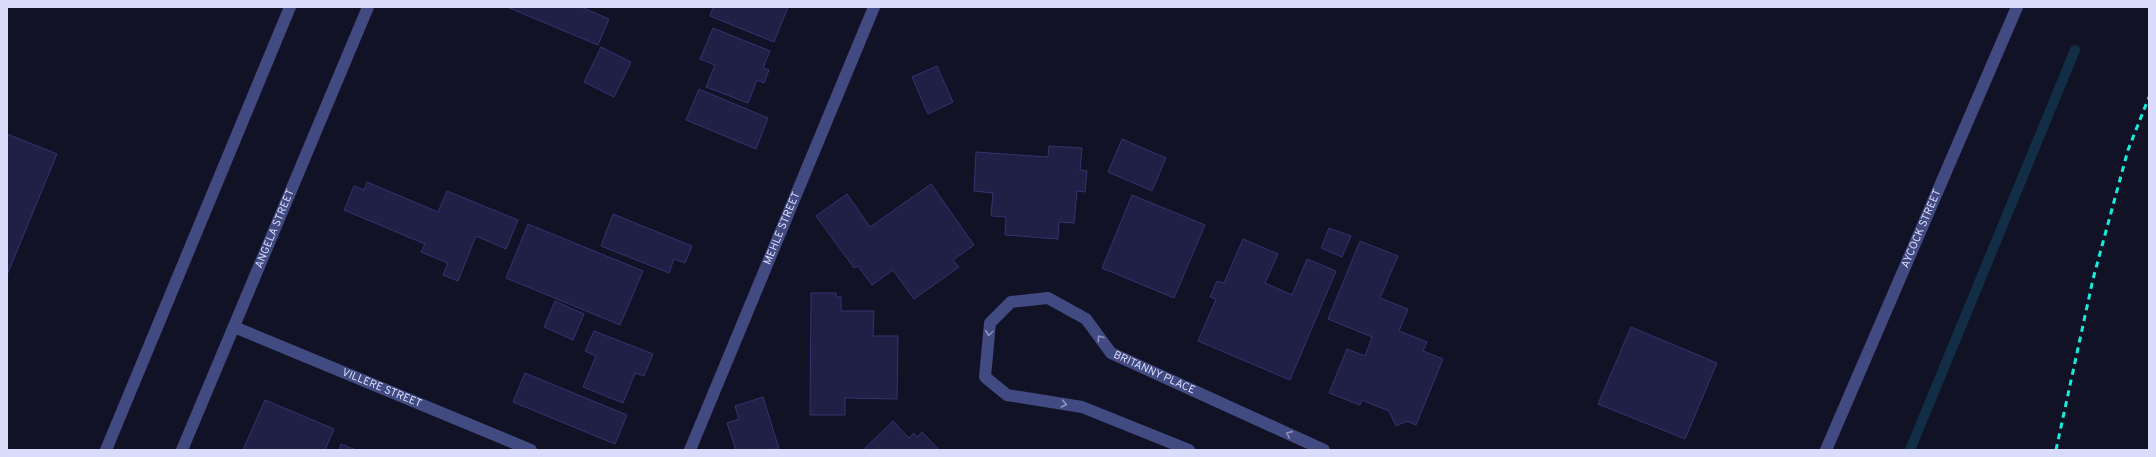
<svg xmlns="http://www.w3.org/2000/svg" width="2156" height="457" viewBox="0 0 2156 457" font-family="Overpass,sans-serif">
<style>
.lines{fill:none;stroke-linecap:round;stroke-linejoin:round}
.stream{stroke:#112e46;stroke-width:10}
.building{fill:#201f46;stroke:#343370}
.minor{stroke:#414a81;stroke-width:12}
.rail{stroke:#16ecda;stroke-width:3;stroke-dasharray:6 5;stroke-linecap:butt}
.oneway{stroke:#8e93be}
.labels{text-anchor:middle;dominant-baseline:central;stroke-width:3;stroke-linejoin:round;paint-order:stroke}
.street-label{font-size:11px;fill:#dadcfc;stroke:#121226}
</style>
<rect width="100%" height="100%" fill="#121226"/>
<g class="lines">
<path class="stream" d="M 1910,450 L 2075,50"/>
</g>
<g class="building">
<path d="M 507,7 L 581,7 L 609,19 L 598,45 Z"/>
<path d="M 713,7 L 788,7 L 774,42 L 710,16 Z"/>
<path d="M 713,28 L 770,51 L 763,68 L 769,70 L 764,83 L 757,80 L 748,103 L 706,87 L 715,65 L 700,59 Z"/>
<path d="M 601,47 L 631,62 L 614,97 L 584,82 Z"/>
<path d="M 937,66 L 953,102 L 928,114 L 912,77 Z"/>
<path d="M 699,89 L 768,118 L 756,149 L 686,120 Z"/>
<path d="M 7,134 L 57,154 L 7,275 Z"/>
<path d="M 1122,139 L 1166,158 L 1152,191 L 1108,172 Z"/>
<path d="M 1049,146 L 1082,148 L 1080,170 L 1087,171 L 1085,192 L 1077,191 L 1074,223 L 1059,222 L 1058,239 L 1005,235 L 1006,217 L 991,216 L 993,193 L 974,191 L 976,152 L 1048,157 Z"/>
<path d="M 367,182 L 438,212 L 447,191 L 518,220 L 506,249 L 476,236 L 458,281 L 443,275 L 448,263 L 421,252 L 425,244 L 344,210 L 354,186 L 364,190 Z"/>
<path d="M 931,184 L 974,245 L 953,260 L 959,267 L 914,299 L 893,270 L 872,285 L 858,266 L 854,268 L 816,216 L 847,194 L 870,227 Z"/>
<path d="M 1132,195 L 1205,225 L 1174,298 L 1102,268 Z"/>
<path d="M 613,214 L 692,246 L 685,263 L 674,259 L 669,273 L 601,246 Z"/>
<path d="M 528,224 L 643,271 L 620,325 L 506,278 Z"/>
<path d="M 1329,228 L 1351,236 L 1342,257 L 1321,248 Z"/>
<path d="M 1243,239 L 1278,254 L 1265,283 L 1292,295 L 1307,259 L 1336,271 L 1290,380 L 1198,341 L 1216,299 L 1210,297 L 1217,281 L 1224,283 Z"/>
<path d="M 1360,241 L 1398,256 L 1380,298 L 1408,309 L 1399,331 L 1427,342 L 1423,351 L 1443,359 L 1416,425 L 1407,421 L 1396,426 L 1389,411 L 1362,400 L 1360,405 L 1329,393 L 1347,349 L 1365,356 L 1372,337 L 1328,319 Z"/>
<path d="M 811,293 L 836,293 L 836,297 L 841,297 L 841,311 L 874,311 L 873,336 L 898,336 L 897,399 L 845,398 L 845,415 L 810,415 Z"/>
<path d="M 555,301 L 584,314 L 573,340 L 544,327 Z"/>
<path d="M 1631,327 L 1717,363 L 1685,439 L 1598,404 Z"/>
<path d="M 594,331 L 653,354 L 644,376 L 635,373 L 623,403 L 583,387 L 596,356 L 585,351 Z"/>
<path d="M 525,373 L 627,415 L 615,444 L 513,402 Z"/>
<path d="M 763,397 L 779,449 L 736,450 L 727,423 L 739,419 L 735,406 Z"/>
<path d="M 265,400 L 334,429 L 325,450 L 243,450 Z"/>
<path d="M 893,421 L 909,438 L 914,433 L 917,437 L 922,432 L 939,450 L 863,450 Z"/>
<path d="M 341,444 L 356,450 L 339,450 Z"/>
</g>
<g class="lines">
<g class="minor">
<path id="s1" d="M 234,327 L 531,450"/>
<path d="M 106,450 L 290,7"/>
<path id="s2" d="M 182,450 L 368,7"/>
<path id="s3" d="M 690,450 L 874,7"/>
<path id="s4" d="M 1189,450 L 1082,407 L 1007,395 L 985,377 L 990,323 L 1011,302 L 1048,298 L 1086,319 L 1111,353 L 1324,450"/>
<path id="s5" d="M 1826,450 L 2017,7"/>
</g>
<path class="rail" d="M 2056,450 L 2093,279 L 2128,150 L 2149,97"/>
</g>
<defs><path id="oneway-chevron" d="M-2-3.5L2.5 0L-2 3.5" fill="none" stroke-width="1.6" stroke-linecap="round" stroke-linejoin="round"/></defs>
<g class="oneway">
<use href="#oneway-chevron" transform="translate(989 333) rotate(97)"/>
<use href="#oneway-chevron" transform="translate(1100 338) rotate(-126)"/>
<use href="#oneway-chevron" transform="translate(1064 404) rotate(11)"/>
<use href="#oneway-chevron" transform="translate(1289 434) rotate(-156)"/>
</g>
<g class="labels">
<g class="street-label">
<text stroke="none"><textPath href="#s2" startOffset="240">ANGELA STREET</textPath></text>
<text stroke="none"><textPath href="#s3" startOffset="240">MEHLE STREET</textPath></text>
<text stroke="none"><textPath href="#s5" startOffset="241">AYCOCK STREET</textPath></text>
<text stroke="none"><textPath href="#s4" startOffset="474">BRITANNY PLACE</textPath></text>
<text stroke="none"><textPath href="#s1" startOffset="160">VILLERE STREET</textPath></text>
</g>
</g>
<rect width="2156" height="457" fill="none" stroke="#dadcfc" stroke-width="16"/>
</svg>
